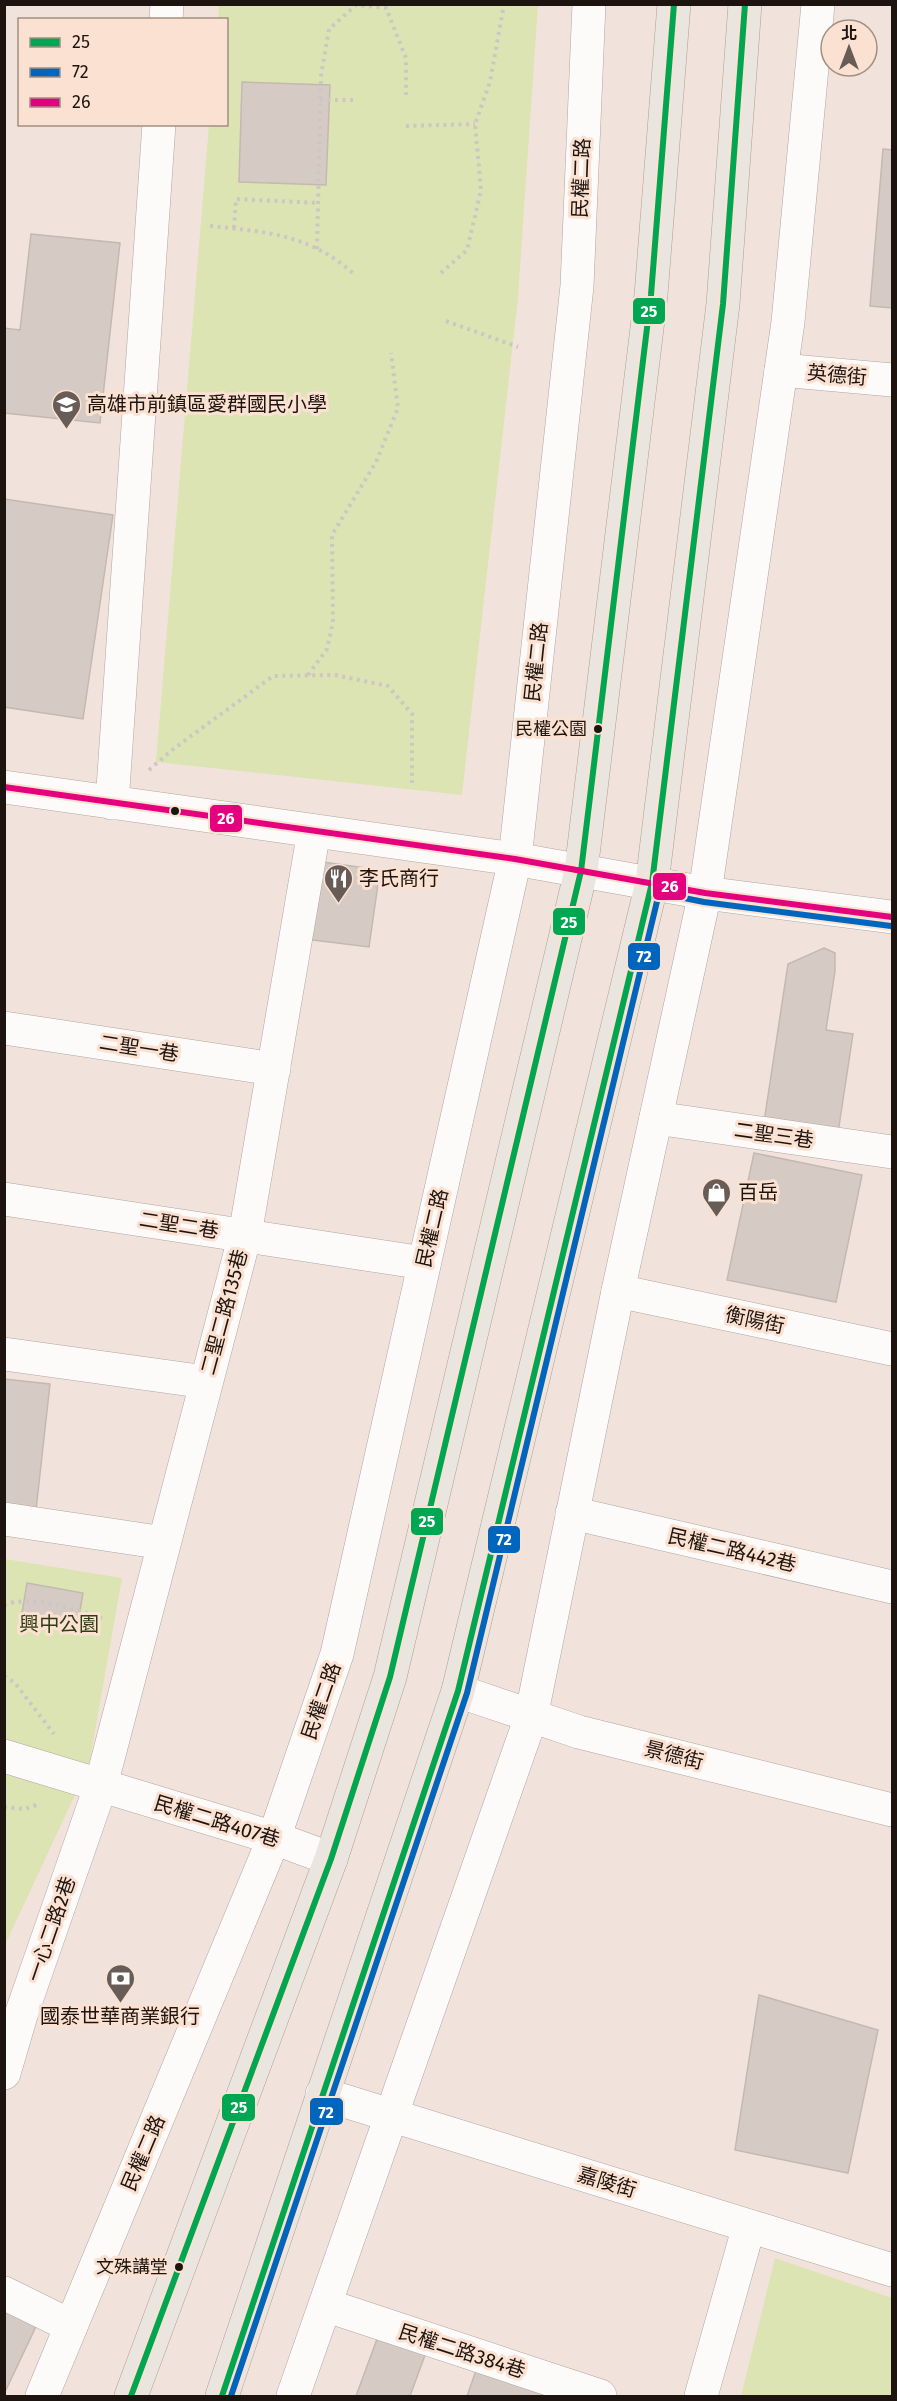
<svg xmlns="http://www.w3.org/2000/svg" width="897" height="2401" viewBox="0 0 897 2401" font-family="'Fira Sans','Noto Sans TC',sans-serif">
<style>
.green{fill:#dce4b3}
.building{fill:#d5cbc4;stroke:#c3b9b1;stroke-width:1.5}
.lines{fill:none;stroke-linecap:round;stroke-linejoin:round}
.minor-casing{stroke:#b0a59f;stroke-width:34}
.major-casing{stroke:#ad9f95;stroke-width:34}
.path{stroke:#cbc7c3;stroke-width:4;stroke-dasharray:3 4.5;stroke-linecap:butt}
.minor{stroke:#fdfbfa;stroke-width:33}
.major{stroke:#ebe5e0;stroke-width:33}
.bus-1-casing{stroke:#fbe1d1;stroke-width:10}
.bus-2-casing{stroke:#fbe1d1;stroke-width:10}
.bus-3-casing{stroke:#fbe1d1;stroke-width:10}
.bus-1{stroke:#00a651;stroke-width:6}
.bus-2{stroke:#0065bd;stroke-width:6}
.bus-3{stroke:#e5007d;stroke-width:6}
.bus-dot{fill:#1d140f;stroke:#fbe1d1;stroke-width:2}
.labels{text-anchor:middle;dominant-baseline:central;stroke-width:6;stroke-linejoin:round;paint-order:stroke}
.bus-label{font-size:18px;fill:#1d140f;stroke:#fbe1d1;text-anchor:end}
.street-label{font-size:20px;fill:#1d140f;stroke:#fbe1d1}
.poi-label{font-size:20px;fill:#1d140f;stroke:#fbe1d1;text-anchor:start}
.park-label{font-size:20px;fill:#303c14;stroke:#fbe1d1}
.line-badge{stroke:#fbe1d1;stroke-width:2}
.badge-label{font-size:16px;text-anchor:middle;font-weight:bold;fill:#fff}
</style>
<rect width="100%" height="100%" fill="#f1e3db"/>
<g class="green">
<path d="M 219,5 L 538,5 L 518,298 L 462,795 L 156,762 L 209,125 L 226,124 L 226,20 L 218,19 Z"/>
<path d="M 5,1559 L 122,1578 L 89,1765 L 5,1945 Z"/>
<path d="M 775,2258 L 892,2298 L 892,2396 L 741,2396 Z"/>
</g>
<g class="building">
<path d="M 242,82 L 330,85 L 326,185 L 239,182 Z"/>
<path d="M 883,149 L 892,150 L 892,308 L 870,306 Z"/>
<path d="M 31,234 L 120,243 L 100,423 L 4,413 L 4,328 L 20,330 Z"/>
<path d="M 4,499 L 113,515 L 83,719 L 4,707 Z"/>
<path d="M 308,860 L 380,870 L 369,947 L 297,938 Z"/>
<path d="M 824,948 L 835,953 L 835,971 L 826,1030 L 853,1034 L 838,1133 L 764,1122 L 788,964 Z"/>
<path d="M 754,1153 L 862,1175 L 836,1302 L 727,1280 Z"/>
<path d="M 4,1379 L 50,1384 L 36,1510 L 4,1507 Z"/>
<path d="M 27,1583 L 83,1593 L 77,1628 L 21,1619 Z"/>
<path d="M 759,1995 L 878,2030 L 848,2173 L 735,2150 Z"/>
<path d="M 4,2302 L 40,2318 L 4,2394 Z"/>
<path d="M 380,2331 L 428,2347 L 410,2396 L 356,2396 Z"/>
<path d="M 478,2365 L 544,2388 L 541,2396 L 467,2396 Z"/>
</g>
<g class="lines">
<defs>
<g id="minor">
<path d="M 166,20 L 167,4"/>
<path d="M 781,370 L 892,380"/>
<path d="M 4,787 L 515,859 L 705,893 L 892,917"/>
<path d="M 112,803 L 159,124"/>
<path d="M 4,1028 L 274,1069"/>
<path d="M 656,1118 L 892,1152"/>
<path d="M 4,1199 L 424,1263"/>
<path d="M 618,1291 L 892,1349"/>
<path d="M 4,1354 L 206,1382"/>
<path d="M 572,1513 L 892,1587"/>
<path d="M 4,1519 L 164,1543"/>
<path d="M 458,1691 L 579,1732 L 892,1810"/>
<path d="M 4,1756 L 274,1838 L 331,1859"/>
<path d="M 4,2073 L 21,2015 L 101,1785 L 245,1235 L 314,831"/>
<path d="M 322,2094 L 892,2270"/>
<path d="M 4,2293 L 71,2326"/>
<path d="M 325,2305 L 600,2396"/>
<path d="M 42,2396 L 274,1838 L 337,1654 L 515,859 L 577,286 L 589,4"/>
<path d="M 293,2396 L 531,1717 L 618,1291 L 705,893 L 788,322 L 818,4"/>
<path d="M 701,2396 L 749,2226"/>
</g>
<g id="major">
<path d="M 131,2396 L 331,1859 L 390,1677 L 581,871 L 651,295 L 674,4"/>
<path d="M 222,2396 L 458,1691 L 652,883 L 723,304 L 745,4"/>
</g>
</defs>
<use href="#minor" class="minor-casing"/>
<use href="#major" class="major-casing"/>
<g class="path">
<path d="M 320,100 L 353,100"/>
<path d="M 406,126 L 475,124"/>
<path d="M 210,226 C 267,232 309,234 354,274"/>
<path d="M 234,228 L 236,199 L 319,203"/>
<path d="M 317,249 L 321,76 L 329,29 L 356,5 L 386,8 L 406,58 L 406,95"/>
<path d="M 441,273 L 467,250 L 481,190 L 475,124 L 490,82 L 504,4"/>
<path d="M 446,321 L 518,347"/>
<path d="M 308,675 L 327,649 L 333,622 L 332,535 L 376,462 L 398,408 L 391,353"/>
<path d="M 149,770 L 172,750 L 273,676 L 335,675 L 388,686 L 412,714 L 412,783"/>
<path d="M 4,1605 C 30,1594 82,1610 106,1620"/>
<path d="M 4,1676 L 15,1683 L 54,1734"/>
<path d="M 4,1807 L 25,1809 L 39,1804"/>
</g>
<use href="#minor" class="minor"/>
<use href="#major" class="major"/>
<defs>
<g id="bus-1">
<path d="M 131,2396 L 331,1859 L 390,1677 L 581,871 L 651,295 L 674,4"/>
<path d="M 222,2396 L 458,1691 L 652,883 L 723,304 L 745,4"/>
</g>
<path id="bus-2" d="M 231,2396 L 467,1693 L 659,893 L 704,902 L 891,926"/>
<path id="bus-3" d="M 4,787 L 515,859 L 705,893 L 892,917"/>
</defs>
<use href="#bus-1" class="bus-1-casing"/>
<use href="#bus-2" class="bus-2-casing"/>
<use href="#bus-3" class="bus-3-casing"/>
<use href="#bus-1" class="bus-1"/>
<use href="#bus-2" class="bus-2"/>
<use href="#bus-3" class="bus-3"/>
</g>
<defs>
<symbol id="school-pin" viewBox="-11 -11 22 30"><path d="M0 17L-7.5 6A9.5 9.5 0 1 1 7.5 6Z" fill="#675c56" stroke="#fbe1d1"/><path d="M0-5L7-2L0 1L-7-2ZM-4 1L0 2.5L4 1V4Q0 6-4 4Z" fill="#fff"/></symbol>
<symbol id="restaurant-pin" viewBox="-11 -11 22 30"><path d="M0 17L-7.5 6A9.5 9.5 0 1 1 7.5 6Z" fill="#675c56" stroke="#fbe1d1"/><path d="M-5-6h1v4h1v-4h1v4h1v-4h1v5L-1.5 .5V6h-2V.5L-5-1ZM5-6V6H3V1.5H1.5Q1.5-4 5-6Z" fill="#fff"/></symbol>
<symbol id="shop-pin" viewBox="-11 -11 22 30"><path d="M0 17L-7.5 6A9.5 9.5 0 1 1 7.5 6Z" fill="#675c56" stroke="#fbe1d1"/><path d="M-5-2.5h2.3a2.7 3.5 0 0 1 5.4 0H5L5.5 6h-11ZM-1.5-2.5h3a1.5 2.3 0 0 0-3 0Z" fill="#fff"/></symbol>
<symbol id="bank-pin" viewBox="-11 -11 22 30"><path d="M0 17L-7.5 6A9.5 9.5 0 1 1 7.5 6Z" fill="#675c56" stroke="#fbe1d1"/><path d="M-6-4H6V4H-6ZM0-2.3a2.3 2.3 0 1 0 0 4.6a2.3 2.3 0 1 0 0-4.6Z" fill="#fff"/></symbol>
</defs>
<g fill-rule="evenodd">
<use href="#school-pin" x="50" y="388" width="33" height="45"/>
<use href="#restaurant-pin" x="322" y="862" width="33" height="45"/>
<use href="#shop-pin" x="700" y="1176" width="33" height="45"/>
<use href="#bank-pin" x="104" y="1962" width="33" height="45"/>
</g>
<g class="bus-dot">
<circle cx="598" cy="729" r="5"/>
<circle cx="175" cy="811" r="5"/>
<circle cx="179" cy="2267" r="5"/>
</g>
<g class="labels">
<g class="bus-label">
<text x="587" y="729">民權公園</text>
<text x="168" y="2267">文殊講堂</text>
</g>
<g class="street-label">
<text transform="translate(581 178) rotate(-88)">民權二路</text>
<text transform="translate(837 375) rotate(5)">英德街</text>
<text transform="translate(536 662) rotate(-84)">民權二路</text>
<text transform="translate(139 1048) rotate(9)">二聖一巷</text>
<text transform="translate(774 1135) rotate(8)">二聖三巷</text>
<text transform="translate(179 1225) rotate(9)">二聖二巷</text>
<text transform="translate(432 1228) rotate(-77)">民權二路</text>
<text transform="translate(224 1312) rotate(-75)">二聖二路135巷</text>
<text transform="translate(755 1320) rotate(12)">衡陽街</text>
<text transform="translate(732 1550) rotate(13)">民權二路442巷</text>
<text transform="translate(321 1701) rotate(-71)">民權二路</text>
<text transform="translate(674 1755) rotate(14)">景德街</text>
<text transform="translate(217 1821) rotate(17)">民權二路407巷</text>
<text transform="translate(51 1929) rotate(-71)">一心二路2巷</text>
<text transform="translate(143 2153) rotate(-67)">民權二路</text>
<text transform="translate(607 2182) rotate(17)">嘉陵街</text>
<text transform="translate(462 2351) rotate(18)">民權二路384巷</text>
</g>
<g class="poi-label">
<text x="87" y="404">高雄市前鎮區愛群國民小學</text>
<text x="359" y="878">李氏商行</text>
<text x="738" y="1192">百岳</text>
<text x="120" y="2016" text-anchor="middle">國泰世華商業銀行</text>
</g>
<g class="park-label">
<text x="59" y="1624">興中公園</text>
</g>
</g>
<g class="line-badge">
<rect x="632" y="297" width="34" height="28" rx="6" fill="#00a651"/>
<rect x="209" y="804" width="34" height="29" rx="6" fill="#e5007d"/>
<rect x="652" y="872" width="35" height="29" rx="6" fill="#e5007d"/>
<rect x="552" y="907" width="34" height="29" rx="6" fill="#00a651"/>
<rect x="627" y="942" width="34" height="29" rx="6" fill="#0065bd"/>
<rect x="410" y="1507" width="34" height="29" rx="6" fill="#00a651"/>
<rect x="487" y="1525" width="34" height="29" rx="6" fill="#0065bd"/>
<rect x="221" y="2093" width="35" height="29" rx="6" fill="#00a651"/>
<rect x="309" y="2097" width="35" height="29" rx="6" fill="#0065bd"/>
</g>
<g class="badge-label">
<text x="649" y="317">25</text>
<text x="226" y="824">26</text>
<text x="670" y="892">26</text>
<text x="569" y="928">25</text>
<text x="644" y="962">72</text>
<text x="427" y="1527">25</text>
<text x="504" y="1545">72</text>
<text x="239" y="2113">25</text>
<text x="326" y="2118">72</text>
</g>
<rect width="897" height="2401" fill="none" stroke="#1d140f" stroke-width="12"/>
<rect x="18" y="18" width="210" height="108" fill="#fbe1d1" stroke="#a28f83" stroke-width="1.5"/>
<rect x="30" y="38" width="30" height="9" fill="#00a651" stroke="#a28f83" stroke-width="1.5"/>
<text x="72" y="48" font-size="18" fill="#1d140f">25</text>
<rect x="30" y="68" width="30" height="9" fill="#0065bd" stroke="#a28f83" stroke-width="1.5"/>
<text x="72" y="78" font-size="18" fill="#1d140f">72</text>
<rect x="30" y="98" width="30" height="9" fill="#e5007d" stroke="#a28f83" stroke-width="1.5"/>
<text x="72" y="108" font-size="18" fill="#1d140f">26</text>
<g transform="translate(849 48)"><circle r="28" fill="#fbe1d1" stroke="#a28f83" stroke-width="1.5"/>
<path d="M0-4.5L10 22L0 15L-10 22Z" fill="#675c56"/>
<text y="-9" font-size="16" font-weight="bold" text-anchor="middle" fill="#1d140f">北</text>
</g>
</svg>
